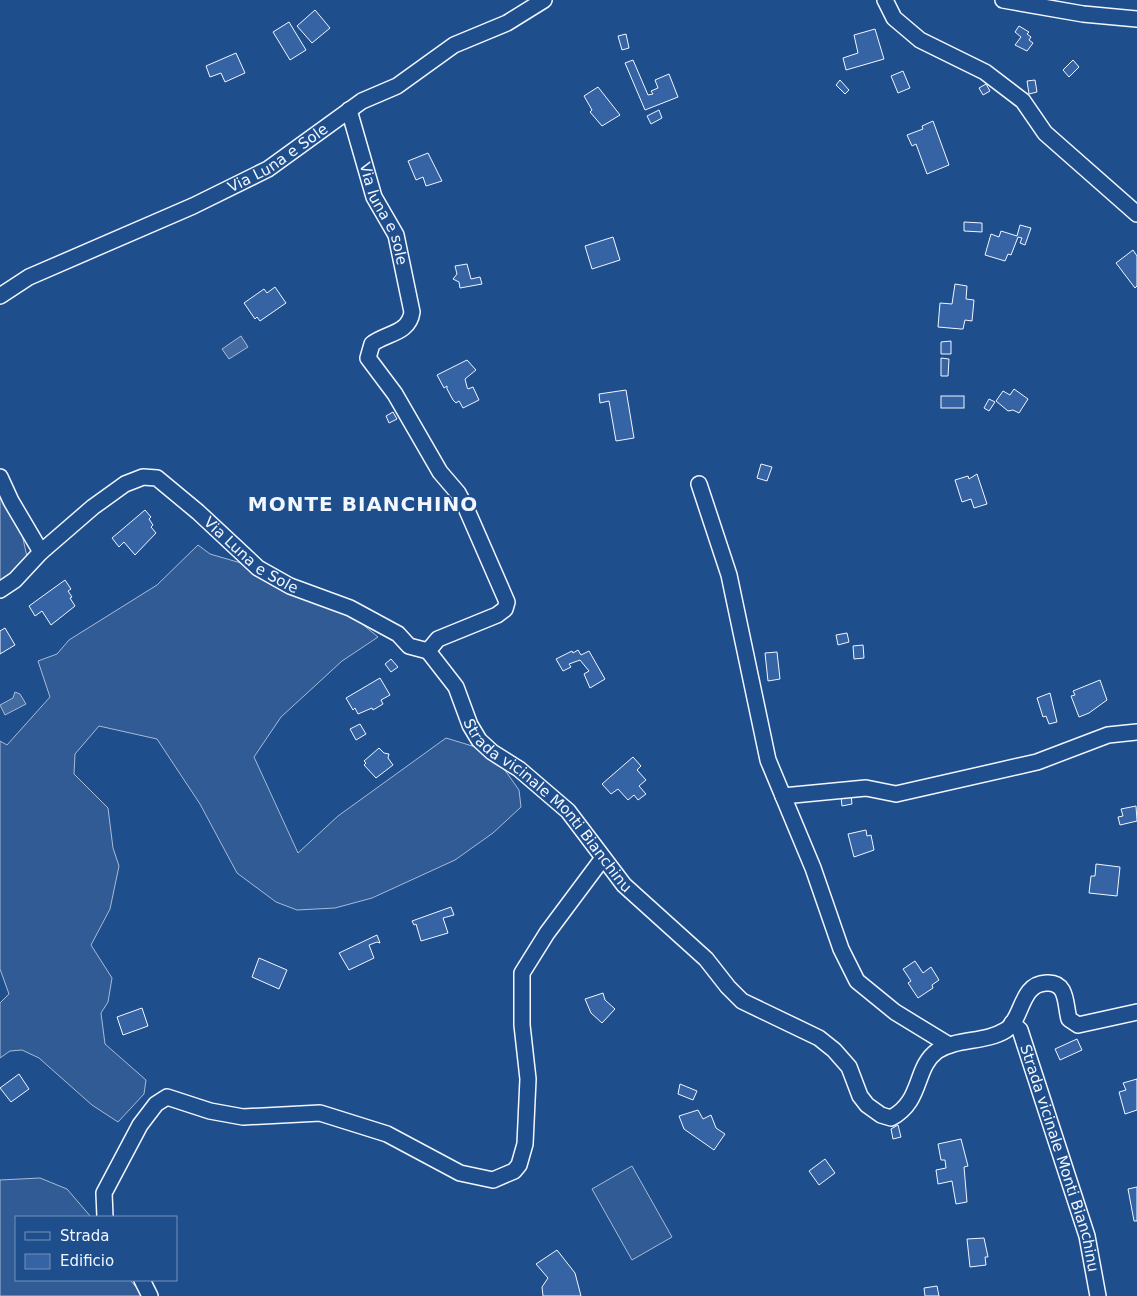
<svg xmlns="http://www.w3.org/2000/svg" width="1137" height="1296" viewBox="0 0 1137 1296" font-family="'DejaVu Sans',sans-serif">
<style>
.built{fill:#305b95;stroke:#a8bbd7}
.water{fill:#446ba0;stroke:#a8bbd7}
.building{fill:#3563a3;stroke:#f2f6ff}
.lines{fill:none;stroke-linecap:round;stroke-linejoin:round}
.minor-casing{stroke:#f2f6ff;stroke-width:18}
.minor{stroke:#1f4e8c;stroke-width:15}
.labels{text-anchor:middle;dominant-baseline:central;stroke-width:4;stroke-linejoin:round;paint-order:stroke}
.street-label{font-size:15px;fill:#f2f6ff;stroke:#1f4e8c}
.district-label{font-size:20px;font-weight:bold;letter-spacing:1px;fill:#f2f6ff;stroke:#1f4e8c}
</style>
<rect width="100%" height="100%" fill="#1f4e8c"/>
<g class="built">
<path d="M 0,491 L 22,534 L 27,557 L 10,576 L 0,582 Z"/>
<path d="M 198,545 L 210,554 L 258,568 L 338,604 L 378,637 L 342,661 L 281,717 L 254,757 L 298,853 L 338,816 L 446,738 L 492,752 L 519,790 L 521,807 L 493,833 L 455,860 L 372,898 L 335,908 L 297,910 L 276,902 L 237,873 L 200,804 L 157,739 L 99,726 L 75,754 L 74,774 L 108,808 L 113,848 L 119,866 L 110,909 L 91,945 L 112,978 L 108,1002 L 101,1013 L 105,1044 L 146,1080 L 144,1094 L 118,1122 L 92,1105 L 39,1058 L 22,1050 L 10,1051 L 0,1058 L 0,1003 L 9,994 L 0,969 L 0,741 L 7,745 L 50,697 L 38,661 L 57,654 L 69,640 L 157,585 Z"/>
<path d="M 632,1166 L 672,1237 L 632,1260 L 592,1189 Z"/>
<path d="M 40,1178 L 67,1189 L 91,1217 L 16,1217 L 16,1280 L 130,1280 L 144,1296 L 0,1296 L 0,1180 Z"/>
</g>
<g class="water">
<path d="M 241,336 L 248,347 L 229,359 L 222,349 Z"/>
<path d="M 15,692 L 20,694 L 26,704 L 5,715 L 0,705 L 13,698 Z"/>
</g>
<g class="building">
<path d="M 315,10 L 330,28 L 312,43 L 297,26 Z"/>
<path d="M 289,22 L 306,50 L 290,60 L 273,32 Z"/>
<path d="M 1019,26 L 1029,32 L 1027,34 L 1031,37 L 1029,40 L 1033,43 L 1027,51 L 1015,45 L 1021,37 L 1015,32 Z"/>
<path d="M 875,29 L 884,59 L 846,70 L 843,58 L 858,53 L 854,35 Z"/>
<path d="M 626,34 L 629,48 L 622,50 L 618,36 Z"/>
<path d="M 236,53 L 245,73 L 225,82 L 221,73 L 210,77 L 206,66 Z"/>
<path d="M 633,60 L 648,95 L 653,94 L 651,91 L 658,88 L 655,80 L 669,74 L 678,97 L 645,110 L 625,63 Z"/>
<path d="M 1073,60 L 1079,67 L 1069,77 L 1063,70 Z"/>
<path d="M 903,71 L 910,88 L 898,93 L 891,76 Z"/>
<path d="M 840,80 L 849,90 L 845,94 L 836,85 Z"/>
<path d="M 1035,80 L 1037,92 L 1029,94 L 1027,81 Z"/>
<path d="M 986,84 L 990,91 L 983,95 L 979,88 Z"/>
<path d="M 598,87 L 620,115 L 602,126 L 590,112 L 592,110 L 584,96 Z"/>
<path d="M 659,110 L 662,118 L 651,124 L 647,116 Z"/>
<path d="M 933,121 L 949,165 L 927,174 L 916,144 L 912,146 L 907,135 L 923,129 L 922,126 Z"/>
<path d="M 428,153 L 442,181 L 426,186 L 423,177 L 416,180 L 408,161 Z"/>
<path d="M 964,222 L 982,223 L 982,232 L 964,231 Z"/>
<path d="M 1020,225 L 1031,228 L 1025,245 L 1020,243 L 1022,238 L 1018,237 L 1011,255 L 1008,254 L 1005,261 L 985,255 L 991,234 L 999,237 L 1001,231 L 1017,236 Z"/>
<path d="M 613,237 L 620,260 L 592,269 L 585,246 Z"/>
<path d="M 1133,250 L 1137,256 L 1137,286 L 1135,288 L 1116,263 Z"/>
<path d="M 467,264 L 471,279 L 480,277 L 482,284 L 460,288 L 459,282 L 453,279 L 457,274 L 455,266 Z"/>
<path d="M 955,284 L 967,286 L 966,299 L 974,300 L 972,321 L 965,320 L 963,329 L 961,329 L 938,327 L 940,303 L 952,304 Z"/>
<path d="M 275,287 L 286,303 L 260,321 L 257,317 L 255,319 L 244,303 L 264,289 L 267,293 Z"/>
<path d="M 951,341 L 951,354 L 941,354 L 941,342 Z"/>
<path d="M 941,358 L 949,359 L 948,376 L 941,376 Z"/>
<path d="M 467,360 L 476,370 L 465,379 L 467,387 L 468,389 L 473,387 L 479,400 L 463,408 L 459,401 L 456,403 L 453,400 L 447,389 L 447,386 L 444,388 L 437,375 Z"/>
<path d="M 1014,389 L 1028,399 L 1019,413 L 1013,410 L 1008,411 L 996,401 L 1003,391 L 1010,395 Z"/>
<path d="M 626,390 L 634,438 L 616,441 L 609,401 L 600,403 L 599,394 Z"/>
<rect x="941" y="396" width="23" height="12"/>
<path d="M 989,399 L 995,402 L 989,411 L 984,408 Z"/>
<path d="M 393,412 L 397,419 L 389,423 L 386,416 Z"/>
<path d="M 761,464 L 772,467 L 767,481 L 757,478 Z"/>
<path d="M 977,474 L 987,504 L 974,508 L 971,499 L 962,502 L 955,480 L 968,476 L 969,479 Z"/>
<path d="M 145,510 L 151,517 L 149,519 L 153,525 L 151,527 L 156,533 L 135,555 L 124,542 L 119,547 L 112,538 Z"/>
<path d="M 65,580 L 71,589 L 68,591 L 72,597 L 70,598 L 75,606 L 51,625 L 42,611 L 35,616 L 29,606 Z"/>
<path d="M 5,628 L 15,645 L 0,654 L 0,631 Z"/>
<path d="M 847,633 L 849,642 L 838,645 L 836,635 Z"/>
<path d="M 863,645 L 864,658 L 854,659 L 853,646 Z"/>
<path d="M 578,650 L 581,655 L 589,651 L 605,679 L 590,688 L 584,674 L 589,671 L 580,660 L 569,664 L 571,667 L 563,671 L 556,659 L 572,651 L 573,653 Z"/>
<path d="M 777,652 L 780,679 L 768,681 L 765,653 Z"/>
<path d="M 391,659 L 398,667 L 391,672 L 385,664 Z"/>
<path d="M 380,678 L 390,695 L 381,700 L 383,704 L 373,710 L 372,708 L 358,714 L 355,708 L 353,710 L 346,698 Z"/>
<path d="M 1100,680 L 1107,700 L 1089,713 L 1079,717 L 1071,696 L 1075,695 L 1073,691 Z"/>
<path d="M 1050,693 L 1057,722 L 1049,724 L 1046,716 L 1043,717 L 1037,698 Z"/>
<path d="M 360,724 L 366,734 L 356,740 L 350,729 Z"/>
<path d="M 379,748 L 384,753 L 389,754 L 388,758 L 393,765 L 376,778 L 364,765 L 366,763 L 364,761 Z"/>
<path d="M 633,757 L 641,766 L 637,770 L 646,780 L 639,786 L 646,794 L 638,800 L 634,795 L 628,800 L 618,789 L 611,794 L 602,784 Z"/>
<path d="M 851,795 L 852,804 L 842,806 L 841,797 Z"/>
<path d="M 1136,806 L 1137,821 L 1120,825 L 1118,817 L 1123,816 L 1121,809 Z"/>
<path d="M 866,830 L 867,836 L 871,835 L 874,850 L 854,857 L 848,834 Z"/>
<path d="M 1096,864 L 1120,867 L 1117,896 L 1089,893 L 1091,876 L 1095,876 Z"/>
<path d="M 451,907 L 454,915 L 443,918 L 448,933 L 421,941 L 416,924 L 414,925 L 412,921 Z"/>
<path d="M 377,935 L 380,943 L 377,942 L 369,945 L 374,958 L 349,970 L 339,953 Z"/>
<path d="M 259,958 L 287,970 L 279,989 L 252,977 Z"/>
<path d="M 915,961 L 923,973 L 931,967 L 939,980 L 932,985 L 933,988 L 918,998 L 908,983 L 911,981 L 903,969 Z"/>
<path d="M 603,993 L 605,1000 L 615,1009 L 602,1023 L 591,1013 L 585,999 Z"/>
<path d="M 142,1008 L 148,1026 L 123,1035 L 117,1017 Z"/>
<path d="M 1077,1039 L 1082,1050 L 1060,1060 L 1055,1049 Z"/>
<path d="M 19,1074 L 29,1089 L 11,1102 L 0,1088 Z"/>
<path d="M 1137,1079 L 1137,1110 L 1125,1114 L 1119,1092 L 1126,1090 L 1123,1083 Z"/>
<path d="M 680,1084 L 697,1091 L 693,1100 L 678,1094 Z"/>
<path d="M 698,1110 L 703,1119 L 711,1115 L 716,1128 L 725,1134 L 714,1150 L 684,1129 L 679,1116 Z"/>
<path d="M 898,1125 L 901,1137 L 893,1139 L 891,1129 Z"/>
<path d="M 961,1139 L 968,1166 L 964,1167 L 967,1202 L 956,1204 L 952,1181 L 938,1184 L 936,1170 L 946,1168 L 945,1160 L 941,1160 L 938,1144 Z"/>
<path d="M 825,1159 L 835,1173 L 819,1185 L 809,1171 Z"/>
<path d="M 1137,1187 L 1137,1221 L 1134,1221 L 1128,1189 Z"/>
<path d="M 984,1238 L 988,1257 L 985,1257 L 986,1265 L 970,1267 L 967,1239 Z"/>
<path d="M 557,1250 L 575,1273 L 581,1296 L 543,1296 L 542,1287 L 548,1278 L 536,1264 Z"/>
<path d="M 937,1286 L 939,1296 L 925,1296 L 924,1288 Z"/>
</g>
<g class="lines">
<defs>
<g id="minor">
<path d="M 885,0 L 894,18 L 920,40 L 985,72 L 1023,101 L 1045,133 L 1137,214"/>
<path d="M 1003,0 L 1083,14 L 1137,19"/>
<path id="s1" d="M 349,110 L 374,197 L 396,235 L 412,312 C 409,334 386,333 372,344 L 368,358 L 395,394 L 440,472 L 458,493 L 466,508 L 507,602 L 505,609 L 497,615 L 438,639 L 428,651 L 456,687 L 470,725 L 479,740 L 492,752 L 519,769 L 568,811 L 624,885 L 706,959 L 728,987 L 742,1001 L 819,1038 L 834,1050 L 849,1067 L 860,1096 L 867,1105 L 881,1115 L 891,1118 C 923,1101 914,1068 937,1051 C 957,1038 985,1043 1006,1030 C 1023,1019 1020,984 1046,983 C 1068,981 1065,1005 1069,1019 L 1078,1025 L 1137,1012"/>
<path id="s2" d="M 0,296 L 29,277 L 193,206 L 268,169 L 362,101 L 397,86 L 454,45 L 507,23 L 544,0"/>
<path d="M 0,477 L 11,501 L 41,552"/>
<path d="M 699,484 L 729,575 L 768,760 L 813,868 L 841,949 L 857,981 L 895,1012 L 949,1045"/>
<path id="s3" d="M 0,590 L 15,580 L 41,552 L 93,507 L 125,484 L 143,477 L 157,478 L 198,512 L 258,568 L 290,586 L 350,608 L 398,634 L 409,646 L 428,651"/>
<path d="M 783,796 L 866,788 L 896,794 L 1037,762 L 1108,735 L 1137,732"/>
<path id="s4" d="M 1012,1023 L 1020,1030 L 1087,1236 L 1098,1296"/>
<path d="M 105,1217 L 104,1193 L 140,1125 L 156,1104 L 167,1097 L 210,1111 L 243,1117 L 320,1113 L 387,1134 L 460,1173 L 493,1180 L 514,1171 L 519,1165 L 525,1144 L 528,1079 L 522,1025 L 522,973 L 547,933 L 603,858"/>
<path d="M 142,1280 L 150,1296"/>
</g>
</defs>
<use href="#minor" class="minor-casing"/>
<use href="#minor" class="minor"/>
</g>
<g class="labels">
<g class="street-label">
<text stroke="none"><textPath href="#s2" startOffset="311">Via Luna e Sole</textPath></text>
<text stroke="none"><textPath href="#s1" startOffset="110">Via luna e sole</textPath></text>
<text stroke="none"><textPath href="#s3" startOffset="320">Via Luna e Sole</textPath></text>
<text stroke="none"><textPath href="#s1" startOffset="859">Strada vicinale Monti Bianchinu</textPath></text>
<text stroke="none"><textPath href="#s4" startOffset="145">Strada vicinale Monti Bianchinu</textPath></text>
</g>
<g class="district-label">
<text x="363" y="504">MONTE BIANCHINO</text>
</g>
</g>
<rect x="15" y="1216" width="162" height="65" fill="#1f4e8c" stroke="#7391ba"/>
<rect x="25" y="1232" width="25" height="8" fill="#1f4e8c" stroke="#7391ba"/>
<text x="60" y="1241" font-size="15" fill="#f2f6ff">Strada</text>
<rect x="25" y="1254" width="25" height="15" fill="#3563a3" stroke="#7391ba"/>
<text x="60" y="1266" font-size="15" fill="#f2f6ff">Edificio</text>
</svg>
